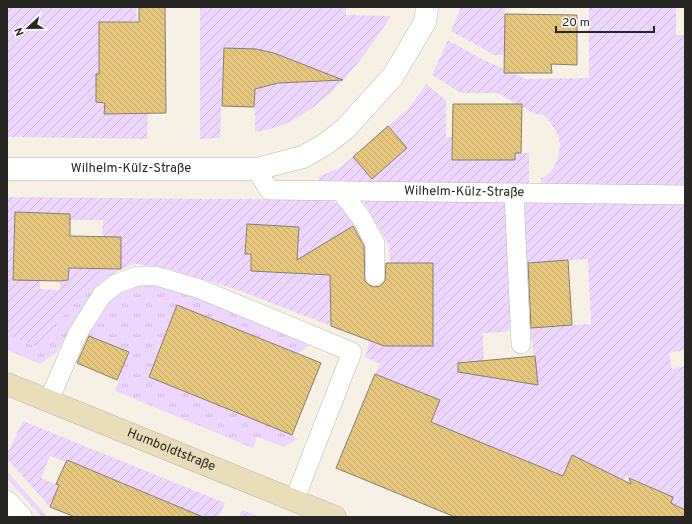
<svg xmlns="http://www.w3.org/2000/svg" width="692" height="524" viewBox="0 0 692 524" font-family="Overpass,sans-serif">
<style>
.grass{fill:url(#grass-tufts)}
.garden{fill:url(#garden-furrows);fill-rule:evenodd}
.building{fill:url(#building-back-hatch);stroke:#847f74}
.lines{fill:none;stroke-linecap:round;stroke-linejoin:round}
.lane-casing{stroke:#bdb8ac;stroke-width:20}
.street-casing{stroke:#bdb8ac;stroke-width:23}
.secondary-casing{stroke:#bdb8ac;stroke-width:23}
.lane{stroke:#fff;stroke-width:19}
.street{stroke:#fff;stroke-width:22}
.secondary{stroke:#e9ddb9;stroke-width:22}
.labels{text-anchor:middle;dominant-baseline:central;stroke-width:4;stroke-linejoin:round;paint-order:stroke}
.street-label{font-size:13px;fill:#282622;stroke:#fff}
</style>
<defs>
<pattern id="grass-tufts" width="24" height="20" patternUnits="userSpaceOnUse"><rect width="24" height="20" fill="#edd6fe"/><path d="M3 7l-1-3M5 7V3M7 7l1-3M15 17l-1-3M17 17v-4M19 17l1-3" fill="none" stroke="#cbb8d9"/></pattern>
<pattern id="garden-furrows" width="10" height="10" patternUnits="userSpaceOnUse"><rect width="10" height="10" fill="#edd6fe"/><path d="M-1 1l2-2M0 10L10 0M9 11l2-2" fill="none" stroke="#cbb8d9"/></pattern>
<pattern id="building-back-hatch" width="6" height="6" patternUnits="userSpaceOnUse"><rect width="6" height="6" fill="#e5c67d"/><path d="M-1 5l2 2M0 0l6 6M5-1l2 2" fill="none" stroke="#c4aa6c"/></pattern>
</defs>
<rect width="100%" height="100%" fill="#f7f1e5"/>
<g class="grass">
<path d="M 100,268 L 121,269 L 100,284 L 81,310 L 57,352 L 40,364 L 7,350 L 7,334 L 36,346 L 100,273 Z"/>
<path d="M 153,279 L 293,335 L 309,346 L 297,354 L 178,305 L 149,377 L 292,435 L 298,439 L 284,447 L 257,437 L 253,448 L 115,391 L 128,352 L 86,335 L 103,309 L 121,289 Z"/>
<path d="M 7,471 L 46,515 L 41,516 L 7,479 Z"/>
</g>
<g class="garden">
<path d="M 7,7 L 136,7 L 137,21 L 99,22 L 99,74 L 96,74 L 96,102 L 105,103 L 105,114 L 148,114 L 147,139 L 7,137 Z"/>
<path d="M 200,7 L 346,7 L 346,15 L 391,16 C 363,58 333,102 285,124 C 276,128 265,130 255,132 L 255,89 L 278,83 L 256,49 L 224,48 L 220,138 L 200,139 Z"/>
<path d="M 461,7 L 505,7 L 504,55 L 494,55 L 451,31 Z"/>
<path d="M 589,7 L 676,7 L 676,35 L 685,35 L 685,187 L 541,185 L 541,178 C 555,174 562,152 559,139 C 556,129 550,122 544,115 L 535,114 L 497,93 L 461,93 L 432,75 L 448,40 L 482,59 L 526,79 L 589,78 Z"/>
<path d="M 426,84 L 446,100 L 446,137 L 452,137 L 452,160 L 515,160 L 515,153 L 529,153 L 529,185 L 320,182 L 318,177 L 339,168 L 353,157 L 372,179 L 407,148 L 388,126 L 409,108 Z"/>
<path d="M 7,197 L 333,200 L 346,212 L 354,225 L 343,232 L 354,252 L 366,246 L 366,276 L 330,277 L 331,326 L 235,289 L 166,268 L 134,264 L 121,269 L 100,268 L 100,273 L 36,347 L 7,334 ZM 15,213 L 70,214 L 70,220 L 103,220 L 100,268 L 69,268 L 68,279 L 60,280 L 60,290 L 40,289 L 40,280 L 13,279 Z"/>
<path d="M 362,199 L 503,200 L 508,211 L 513,324 L 507,332 L 483,333 L 484,376 L 538,385 L 530,328 L 591,324 L 588,259 L 526,263 L 523,211 L 527,201 L 685,202 L 685,350 L 669,353 L 672,369 L 685,366 L 685,517 L 665,517 L 673,497 L 626,476 L 616,497 L 467,437 L 412,468 L 440,400 L 375,374 L 380,364 L 365,357 L 370,340 L 433,346 L 433,263 L 390,263 L 389,245 Z"/>
<path d="M 23,421 L 225,503 L 218,517 L 152,517 L 159,498 L 67,460 L 66,462 L 50,456 L 41,478 L 59,485 L 50,507 L 7,459 L 7,454 Z"/>
<path d="M 242,510 L 260,517 L 239,517 Z"/>
</g>
<g class="building">
<path d="M 139,7 L 165,7 L 166,113 L 104,114 L 105,103 L 96,102 L 96,74 L 99,74 L 99,22 L 139,22 Z"/>
<path d="M 505,14 L 577,15 L 577,65 L 551,64 L 552,73 L 504,73 Z"/>
<path d="M 224,48 L 256,49 L 274,53 L 343,80 L 278,83 L 255,89 L 254,107 L 222,106 Z"/>
<path d="M 453,104 L 522,104 L 521,153 L 515,153 L 515,160 L 452,160 Z"/>
<path d="M 388,126 L 407,148 L 372,179 L 353,157 Z"/>
<path d="M 15,212 L 70,214 L 70,236 L 121,237 L 121,269 L 69,268 L 68,280 L 60,281 L 13,280 Z"/>
<path d="M 247,224 L 299,227 L 297,260 L 353,226 L 364,246 L 365,281 L 369,285 L 375,287 L 380,286 L 385,281 L 386,263 L 433,263 L 433,346 L 384,346 L 331,326 L 330,275 L 251,271 L 251,254 L 245,254 Z"/>
<path d="M 568,260 L 572,325 L 531,328 L 528,263 Z"/>
<path d="M 177,305 L 321,363 L 292,435 L 149,377 Z"/>
<path d="M 89,336 L 129,352 L 117,380 L 77,363 Z"/>
<path d="M 535,356 L 538,385 L 458,372 L 458,363 Z"/>
<path d="M 375,374 L 440,400 L 431,422 L 563,476 L 572,455 L 631,484 L 629,478 L 673,497 L 671,503 L 685,510 L 685,517 L 455,517 L 336,468 Z"/>
<path d="M 67,460 L 203,517 L 75,517 L 50,507 L 59,485 L 56,484 Z"/>
</g>
<g class="lines">
<defs>
<g id="lane">
<path id="s1" d="M 256,169 L 269,190 L 685,195"/>
<path d="M 341,191 L 362,219 L 375,243 L 375,276"/>
<path d="M 514,194 L 521,344"/>
<path d="M 49,400 L 78,333 L 102,295 L 116,284 L 137,276 L 156,276 L 200,289 L 352,352 L 294,501"/>
</g>
<g id="street">
<path id="s2" d="M 7,169 L 256,169 L 303,157 L 324,145 L 345,129 L 393,76 L 425,22 L 427,7"/>
<path d="M 7,502 L 21,517"/>
</g>
<g id="secondary">
<path id="s3" d="M 7,384 L 335,517"/>
</g>
</defs>
<use href="#lane" class="lane-casing"/>
<use href="#street" class="street-casing"/>
<use href="#secondary" class="secondary-casing"/>
<use href="#lane" class="lane"/>
<use href="#street" class="street"/>
<use href="#secondary" class="secondary"/>
</g>
<g class="labels">
<g class="street-label">
<text stroke="none"><textPath href="#s2" startOffset="124">Wilhelm-Külz-Straße</textPath></text>
<text stroke="none"><textPath href="#s1" startOffset="220">Wilhelm-Külz-Straße</textPath></text>
<text stroke="none"><textPath href="#s3" startOffset="177">Humboldtstraße</textPath></text>
</g>
</g>
<rect width="692" height="524" fill="none" stroke="#282622" stroke-width="16"/>
<g transform="translate(28 28) rotate(248)" stroke="#ffffff" stroke-width="3" paint-order="stroke">
<path d="M0-3L7 15L0 10L-7 15Z" fill="#282622"/>
<text y="-6" font-size="11" font-weight="bold" text-anchor="middle" fill="#282622">N</text>
</g>
<path d="M556 26v6h98v-6" fill="none" stroke="#282622" stroke-width="2"/>
<text x="562" y="26" font-size="12" fill="#282622" stroke="#ffffff" stroke-width="3" paint-order="stroke">20 m</text>
</svg>
